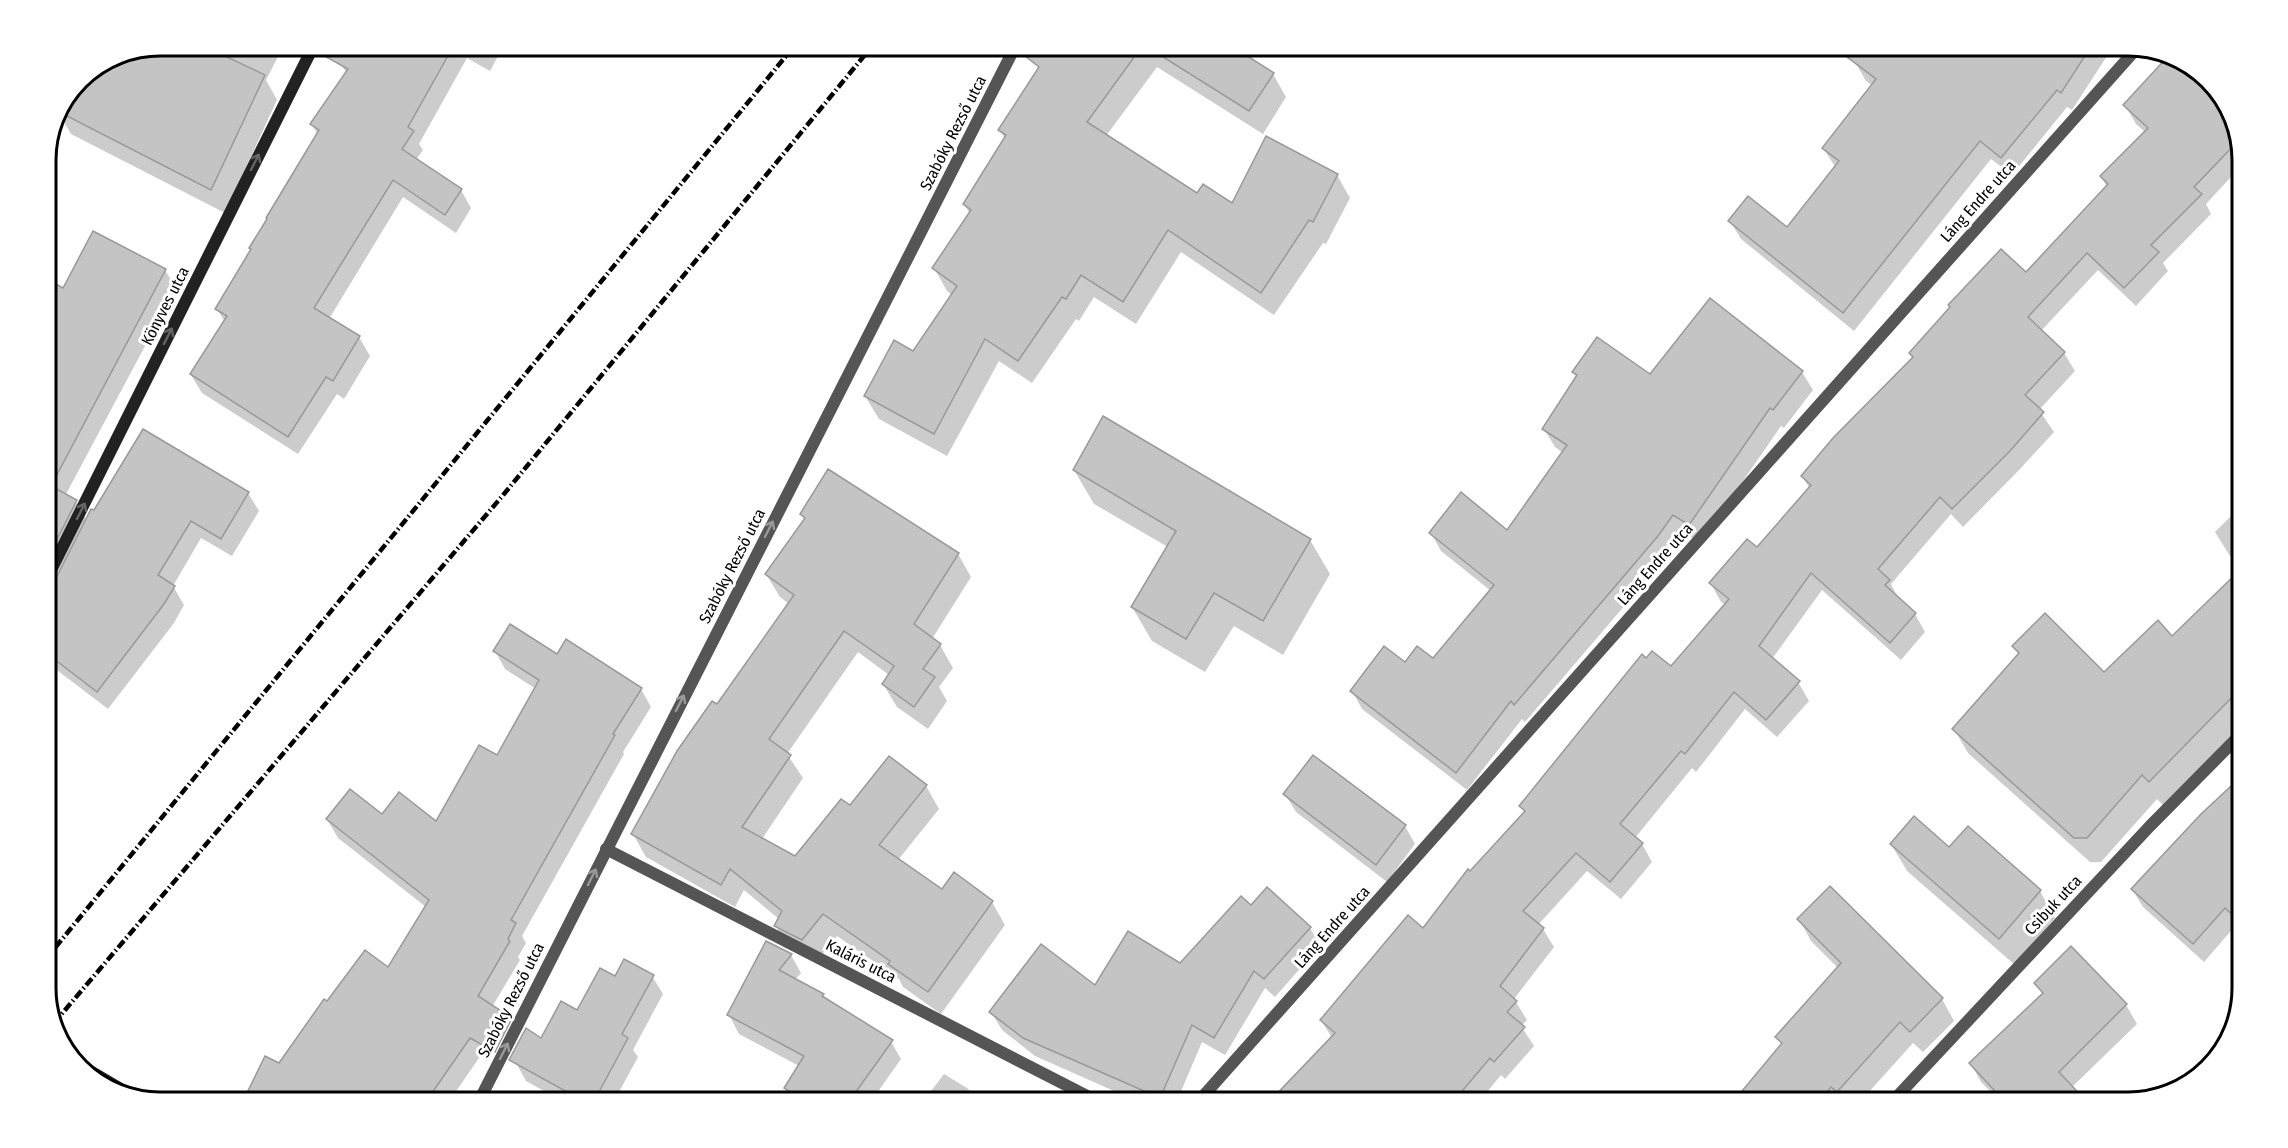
<svg xmlns="http://www.w3.org/2000/svg" width="2288" height="1148" viewBox="0 0 2288 1148" font-family="'Fira Sans Condensed',sans-serif">
<style>
.shadow{fill:#0003}
.building{fill:#c4c4c4;stroke:#999;stroke-width:1.5}
.lines{fill:none;stroke-linecap:round;stroke-linejoin:round}
.minor{stroke:#555;stroke-width:12}
.secondary{stroke:#222;stroke-width:12}
.rail{stroke:#000;stroke-width:4.5;stroke-dasharray:9 3 1.5 3;stroke-linecap:butt}
.oneway{stroke:#646464}
.oneway2{stroke:#999}
.labels{text-anchor:middle;dominant-baseline:central;stroke-width:6;stroke-linejoin:round;paint-order:stroke}
.street-label{font-size:16px;fill:#000;stroke:#fff}
.rim{fill:none;stroke:#000;stroke-width:3}
</style>
<rect width="100%" height="100%" fill="#fff"/>
<g class="shadow">
<path d="M 159,45 L 284,45 L 266,80 L 277,100 L 225,213 L 71,134 L 61,117 L 79,78 L 116,54 Z"/>
<path d="M 350,45 L 504,45 L 490,71 L 467,58 L 419,144 L 423,150 L 416,160 L 461,190 L 471,208 L 456,233 L 403,197 L 329,319 L 359,337 L 370,356 L 344,399 L 337,394 L 298,454 L 202,393 L 191,375 L 225,322 L 217,309 L 318,135 L 312,125 L 347,74 L 340,63 Z"/>
<path d="M 1049,45 L 1227,45 L 1273,74 L 1286,97 L 1263,134 L 1157,67 L 1106,136 L 1197,195 L 1232,205 L 1337,175 L 1350,198 L 1326,244 L 1323,243 L 1274,315 L 1181,252 L 1136,324 L 1094,297 L 1079,321 L 1076,319 L 1032,383 L 999,361 L 947,456 L 879,419 L 865,396 L 914,353 L 953,296 L 947,291 L 934,268 L 970,214 L 964,204 L 1005,139 L 1000,130 L 1039,69 L 1036,63 Z"/>
<path d="M 1868,45 L 2100,45 L 2107,56 L 2072,110 L 2067,107 L 2012,175 L 1991,159 L 1854,331 L 1741,239 L 1730,221 L 1787,229 L 1836,168 L 1823,148 L 1873,86 L 1866,81 L 1855,62 Z"/>
<path d="M 2172,55 L 2179,57 L 2224,95 L 2241,148 L 2240,150 L 2243,156 L 2243,164 L 2206,204 L 2211,214 L 2163,263 L 2168,271 L 2136,306 L 2098,270 L 2041,331 L 2064,353 L 2075,371 L 2039,410 L 2054,432 L 2020,469 L 1963,527 L 1951,514 L 1891,584 L 1899,600 L 1915,614 L 1925,632 L 1901,660 L 1822,590 L 1772,659 L 1798,682 L 1809,701 L 1777,737 L 1745,709 L 1696,772 L 1692,768 L 1635,838 L 1642,844 L 1652,862 L 1621,899 L 1587,871 L 1538,925 L 1543,929 L 1554,947 L 1514,999 L 1527,1020 L 1521,1026 L 1534,1046 L 1505,1079 L 1501,1075 L 1478,1103 L 1409,1103 L 1332,1038 L 1321,1020 L 1423,930 L 1470,873 L 1525,813 L 1521,806 L 1671,668 L 1726,605 L 1721,602 L 1711,584 L 1758,549 L 1810,489 L 1802,476 L 1914,359 L 1910,354 L 2026,274 L 2107,187 L 2101,176 L 2145,132 L 2136,124 L 2125,105 Z"/>
<path d="M 52,138 L 54,142 L 45,164 L 45,152 Z"/>
<path d="M 165,270 L 176,288 L 65,496 L 76,502 L 87,521 L 248,493 L 259,511 L 232,556 L 201,538 L 173,586 L 184,605 L 174,623 L 108,709 L 45,661 L 45,280 L 64,291 Z"/>
<path d="M 1711,300 L 1802,372 L 1813,390 L 1784,428 L 1781,426 L 1700,543 L 1684,532 L 1668,555 L 1525,722 L 1522,719 L 1467,790 L 1362,709 L 1352,691 L 1405,664 L 1434,660 L 1491,591 L 1441,551 L 1431,533 L 1508,532 L 1563,453 L 1555,447 L 1544,429 L 1577,378 L 1574,372 L 1650,376 Z"/>
<path d="M 1074,470 L 1310,540 L 1330,574 L 1283,655 L 1234,626 L 1205,672 L 1152,641 L 1132,607 L 1168,547 L 1094,504 Z"/>
<path d="M 2243,504 L 2243,725 L 2163,805 L 2157,799 L 2101,862 L 2090,862 L 1968,753 L 1954,729 L 2019,655 L 2014,647 L 2104,675 L 2172,638 L 2243,569 L 2230,556 L 2215,532 Z"/>
<path d="M 801,514 L 958,554 L 971,577 L 932,639 L 940,645 L 953,668 L 939,687 L 947,701 L 928,729 L 897,707 L 883,684 L 889,675 L 858,652 L 787,754 L 803,778 L 762,839 L 795,858 L 850,807 L 926,786 L 939,809 L 898,860 L 942,891 L 954,874 L 992,902 L 1005,925 L 941,1014 L 903,987 L 899,979 L 837,936 L 816,962 L 789,949 L 776,926 L 779,919 L 744,890 L 735,907 L 646,857 L 633,834 L 789,604 L 780,597 L 766,574 L 805,520 Z"/>
<path d="M 495,651 L 557,656 L 641,689 L 651,707 L 623,752 L 624,754 L 522,936 L 526,943 L 518,957 L 520,960 L 492,1007 L 504,1026 L 485,1058 L 481,1055 L 448,1103 L 243,1103 L 279,1065 L 327,1003 L 389,969 L 426,907 L 338,838 L 327,819 L 382,817 L 436,823 L 498,757 L 536,689 L 505,669 Z"/>
<path d="M 2243,777 L 2243,932 L 2236,925 L 2204,962 L 2143,907 L 2132,889 Z"/>
<path d="M 1285,794 L 1405,826 L 1415,844 L 1387,882 L 1296,812 Z"/>
<path d="M 1891,844 L 1950,849 L 2040,891 L 2055,918 L 2015,965 L 1907,871 Z"/>
<path d="M 1251,907 L 1310,928 L 1320,946 L 1275,997 L 1265,988 L 1225,1055 L 1202,1042 L 1176,1103 L 1141,1103 L 1035,1056 L 1002,1030 L 991,1012 L 1096,987 L 1180,965 Z"/>
<path d="M 1799,919 L 1942,999 L 1954,1021 L 1923,1052 L 1913,1043 L 1859,1103 L 1734,1103 L 1782,1045 L 1777,1037 L 1838,968 L 1811,941 Z"/>
<path d="M 2071,948 L 2126,1005 L 2137,1024 L 2071,1088 L 2085,1103 L 1982,1103 L 1991,1092 L 1981,1082 L 1971,1064 L 2043,995 L 2036,983 Z"/>
<path d="M 791,955 L 801,973 L 795,980 L 823,995 L 826,1000 L 890,1040 L 901,1059 L 870,1103 L 794,1103 L 786,1088 L 799,1066 L 739,1034 L 729,1015 Z"/>
<path d="M 652,976 L 663,994 L 633,1050 L 638,1057 L 613,1103 L 566,1103 L 526,1081 L 516,1063 L 615,978 Z"/>
<path d="M 944,1074 L 967,1088 L 984,1103 L 922,1103 Z"/>
</g>
<g class="building">
<path d="M 159,45 L 202,45 L 265,75 L 211,190 L 63,114 L 79,78 L 116,54 Z"/>
<path d="M 322,45 L 454,45 L 408,127 L 414,131 L 402,149 L 462,189 L 445,215 L 393,180 L 314,308 L 360,336 L 333,381 L 326,377 L 288,437 L 190,374 L 227,316 L 215,309 L 251,249 L 249,248 L 267,219 L 266,218 L 319,130 L 310,124 L 348,69 L 319,53 Z"/>
<path d="M 1024,45 L 1143,45 L 1087,122 L 1197,193 L 1203,184 L 1232,203 L 1266,136 L 1338,174 L 1313,222 L 1309,220 L 1261,293 L 1168,230 L 1123,302 L 1081,275 L 1066,299 L 1062,297 L 1018,361 L 985,339 L 934,434 L 864,396 L 894,340 L 913,351 L 957,286 L 932,268 L 971,210 L 963,204 L 1006,135 L 998,130 L 1039,67 L 1021,53 Z"/>
<path d="M 1144,45 L 1230,45 L 1274,73 L 1249,111 Z"/>
<path d="M 1831,45 L 2092,45 L 2061,93 L 2057,90 L 2001,158 L 1980,141 L 1843,313 L 1728,221 L 1748,196 L 1787,227 L 1839,161 L 1822,148 L 1876,79 Z"/>
<path d="M 2170,54 L 2179,57 L 2224,95 L 2239,140 L 2194,187 L 2202,194 L 2151,245 L 2159,252 L 2124,288 L 2087,253 L 2028,317 L 2065,352 L 2025,395 L 2044,412 L 2010,451 L 1952,509 L 1940,497 L 1878,569 L 1890,580 L 1885,585 L 1916,613 L 1890,643 L 1811,573 L 1759,646 L 1800,681 L 1766,720 L 1734,692 L 1685,754 L 1681,751 L 1620,824 L 1643,843 L 1610,882 L 1576,853 L 1523,911 L 1544,928 L 1500,986 L 1517,1001 L 1507,1012 L 1525,1027 L 1494,1062 L 1490,1058 L 1452,1103 L 1268,1103 L 1335,1033 L 1320,1020 L 1408,915 L 1423,928 L 1468,869 L 1470,871 L 1525,811 L 1519,806 L 1642,654 L 1646,658 L 1652,651 L 1671,666 L 1729,599 L 1709,583 L 1747,539 L 1757,547 L 1811,485 L 1801,476 L 1833,438 L 1913,357 L 1909,353 L 1950,307 L 1948,305 L 2001,249 L 2026,272 L 2108,184 L 2100,176 L 2148,128 L 2123,105 Z"/>
<path d="M 93,231 L 166,269 L 51,486 L 77,500 L 45,563 L 45,278 L 63,288 Z"/>
<path d="M 1710,298 L 1803,371 L 1773,410 L 1770,408 L 1689,525 L 1673,515 L 1658,536 L 1514,705 L 1511,701 L 1456,773 L 1350,691 L 1384,646 L 1405,662 L 1417,646 L 1433,658 L 1494,585 L 1429,533 L 1461,492 L 1507,530 L 1567,445 L 1542,429 L 1577,375 L 1572,372 L 1597,337 L 1650,374 Z"/>
<path d="M 1103,416 L 1311,539 L 1263,621 L 1214,593 L 1186,639 L 1131,607 L 1176,531 L 1073,470 Z"/>
<path d="M 143,429 L 249,492 L 221,539 L 191,521 L 158,575 L 175,586 L 164,604 L 97,692 L 45,652 L 45,590 L 52,586 L 91,509 L 94,510 Z"/>
<path d="M 828,469 L 959,553 L 914,624 L 941,644 L 923,669 L 935,677 L 914,707 L 882,684 L 894,666 L 844,631 L 769,739 L 791,755 L 742,827 L 795,856 L 841,799 L 850,805 L 889,756 L 927,785 L 879,845 L 942,889 L 954,872 L 993,901 L 928,992 L 888,964 L 890,961 L 823,914 L 802,940 L 774,926 L 782,911 L 730,869 L 721,885 L 631,834 L 677,751 L 712,701 L 717,704 L 794,595 L 765,574 L 805,518 L 800,514 Z"/>
<path d="M 2243,567 L 2243,686 L 2149,782 L 2142,775 L 2087,838 L 2074,838 L 1952,729 L 2019,653 L 2012,646 L 2045,613 L 2104,672 L 2158,620 L 2172,636 Z"/>
<path d="M 510,624 L 557,654 L 566,639 L 642,688 L 613,734 L 615,735 L 511,920 L 516,923 L 508,939 L 510,941 L 478,996 L 512,1018 L 495,1052 L 470,1038 L 425,1103 L 242,1103 L 265,1056 L 279,1063 L 324,999 L 327,1001 L 365,950 L 388,967 L 429,900 L 326,819 L 350,789 L 382,814 L 399,792 L 436,821 L 479,745 L 497,755 L 539,680 L 493,651 Z"/>
<path d="M 1313,755 L 1406,825 L 1376,865 L 1283,794 Z"/>
<path d="M 2243,775 L 2243,925 L 2225,908 L 2193,944 L 2131,889 L 2201,814 Z"/>
<path d="M 1914,816 L 1949,847 L 1968,826 L 2041,890 L 1999,939 L 1890,844 Z"/>
<path d="M 1830,886 L 1943,998 L 1910,1032 L 1900,1022 L 1837,1092 L 1831,1087 L 1819,1103 L 1732,1103 L 1782,1043 L 1775,1037 L 1841,963 L 1797,919 Z"/>
<path d="M 1267,887 L 1311,927 L 1264,979 L 1254,971 L 1214,1038 L 1192,1025 L 1160,1098 L 1023,1038 L 989,1012 L 1041,944 L 1095,985 L 1128,931 L 1180,963 L 1241,896 L 1251,905 Z"/>
<path d="M 766,941 L 792,954 L 779,970 L 824,994 L 822,996 L 893,1040 L 848,1103 L 808,1103 L 784,1088 L 804,1056 L 727,1015 Z"/>
<path d="M 2071,946 L 2127,1004 L 2059,1072 L 2088,1103 L 2006,1103 L 1969,1063 L 2043,993 L 2034,983 Z"/>
<path d="M 624,959 L 654,975 L 622,1034 L 628,1038 L 593,1103 L 587,1103 L 509,1060 L 526,1028 L 541,1038 L 561,1001 L 577,1010 L 600,968 L 615,976 Z"/>
</g>
<g class="lines">
<g class="minor">
<path d="M 606,849 L 1101,1103"/>
<path d="M 478,1103 L 1016,45"/>
<path d="M 1197,1103 L 2138,47"/>
<path d="M 1891,1103 L 2150,826 L 2243,732"/>
</g>
<g class="secondary">
<path d="M 45,582 L 314,45"/>
<path d="M 78,1064 L 136,1098"/>
</g>
<g class="rail">
<path d="M 45,960 L 795,45"/>
<path d="M 54,1023 L 504,494 L 873,45"/>
</g>
</g>
<defs><path id="oneway-shaft" d="M-6 0H5M1.5-3L5.5 0L1.5 3" fill="none" stroke-width="1.6" stroke-linecap="round" stroke-linejoin="round" transform="scale(1.5)"/></defs>
<g class="oneway">
<use href="#oneway-shaft" transform="translate(255 162) rotate(-63)"/>
<use href="#oneway-shaft" transform="translate(168 336) rotate(-63)"/>
<use href="#oneway-shaft" transform="translate(81 511) rotate(-63)"/>
</g>
<g class="oneway2">
<use href="#oneway-shaft" transform="translate(769 529) rotate(-63)"/>
<use href="#oneway-shaft" transform="translate(680 703) rotate(-63)"/>
<use href="#oneway-shaft" transform="translate(592 877) rotate(-63)"/>
<use href="#oneway-shaft" transform="translate(504 1051) rotate(-63)"/>
</g>
<g class="labels">
<g class="street-label">
<text transform="translate(953 133) rotate(-63)">Szabóky Rezső utca</text>
<text transform="translate(1978 201) rotate(-48)">Láng Endre utca</text>
<text transform="translate(165 306) rotate(-63)">Könyves utca</text>
<text transform="translate(1655 564) rotate(-48)">Láng Endre utca</text>
<text transform="translate(732 566) rotate(-63)">Szabóky Rezső utca</text>
<text transform="translate(2053 905) rotate(-47)">Csibuk utca</text>
<text transform="translate(1332 927) rotate(-48)">Láng Endre utca</text>
<text transform="translate(861 961) rotate(27)">Kaláris utca</text>
<text transform="translate(511 1000) rotate(-63)">Szabóky Rezső utca</text>
</g>
</g>
<path d="M0 0H2288V1148H0ZM160 56H2128A104 104 0 0 1 2232 160V988A104 104 0 0 1 2128 1092H160A104 104 0 0 1 56 988V160A104 104 0 0 1 160 56Z" fill="#fff" fill-rule="evenodd"/>
<path class="rim" d="M160 56H2128A104 104 0 0 1 2232 160V988A104 104 0 0 1 2128 1092H160A104 104 0 0 1 56 988V160A104 104 0 0 1 160 56Z"/>
</svg>
